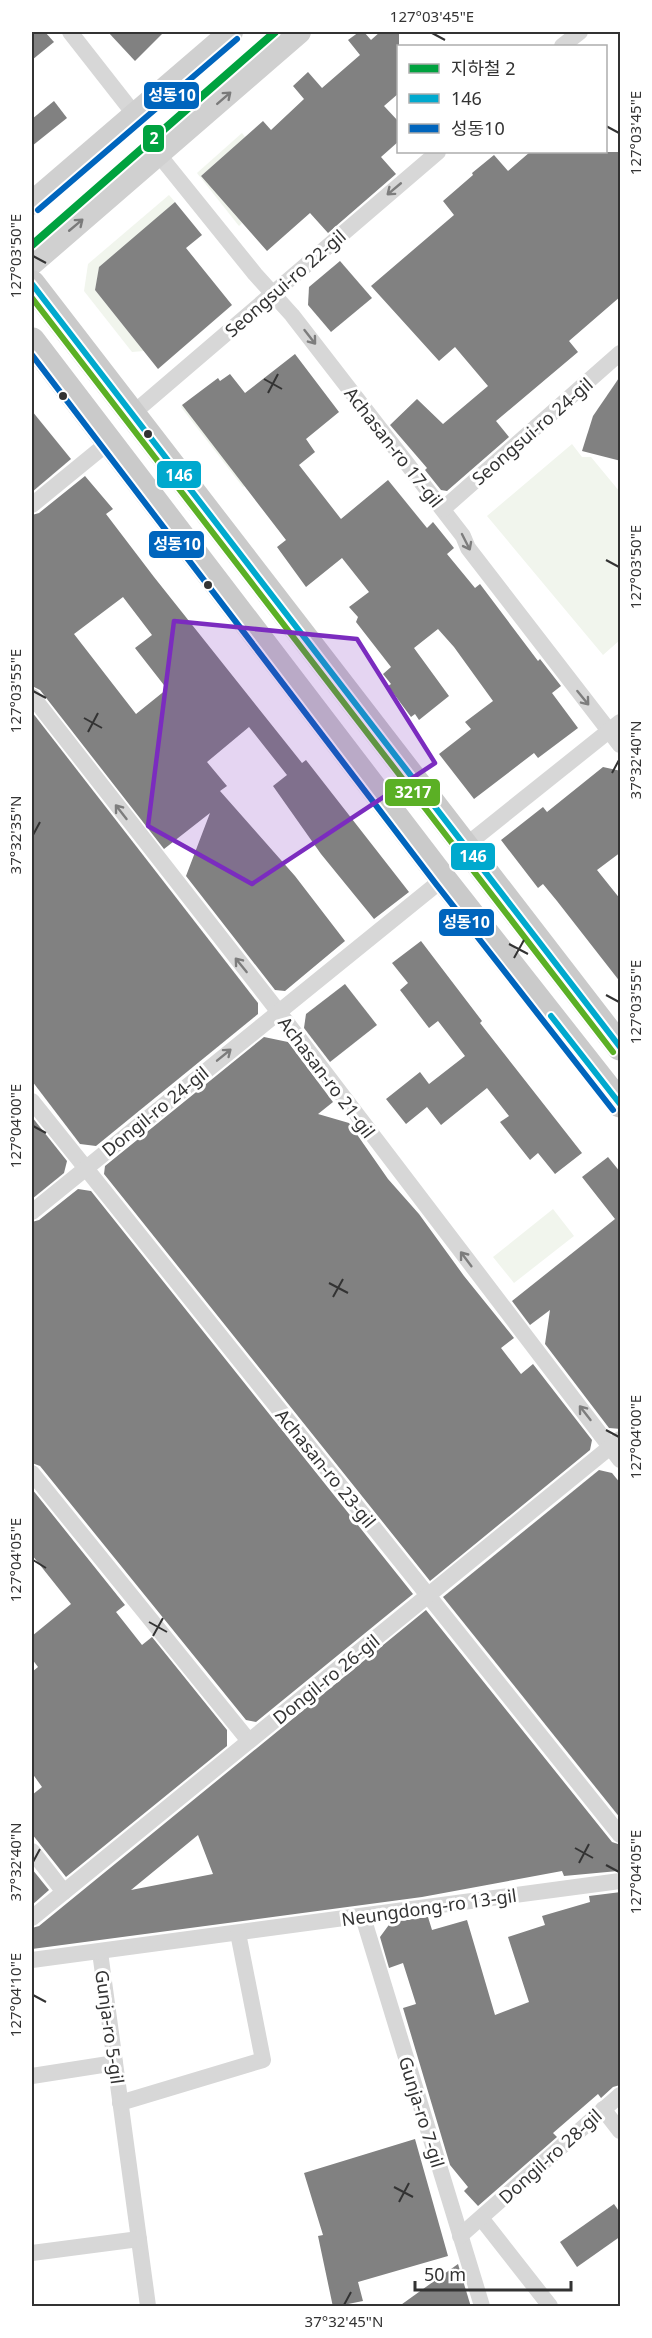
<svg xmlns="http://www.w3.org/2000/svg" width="652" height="2338" viewBox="0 0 652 2338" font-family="'Noto Sans','Noto Sans KR',sans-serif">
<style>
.green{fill:#f1f5ed}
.building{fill:#818181;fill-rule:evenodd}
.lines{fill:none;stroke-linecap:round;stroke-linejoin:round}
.street{stroke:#d7d7d7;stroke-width:16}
.secondary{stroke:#d0d0d0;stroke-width:24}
.primary{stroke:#cacaca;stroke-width:27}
.bus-1-casing{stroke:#fff;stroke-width:10}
.bus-2-casing{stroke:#fff;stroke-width:10}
.bus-3-casing{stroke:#fff;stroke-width:10}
.bus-1{stroke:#00a9ce;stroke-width:6}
.bus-2{stroke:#0065bd;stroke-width:6}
.bus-3{stroke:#5bb025;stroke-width:6}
.metro-1-casing{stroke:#fff;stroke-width:12}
.metro-1{stroke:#00a23f;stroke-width:8}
.oneway{stroke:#7a7a7a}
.oneway2{stroke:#7d7d7d}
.marked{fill:#7b2cbf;fill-opacity:0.2;stroke:#7b2cbf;stroke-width:4.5;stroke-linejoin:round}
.ticks{fill:none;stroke:#333;stroke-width:2}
.bus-dot{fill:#333;stroke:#fff;stroke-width:2}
.labels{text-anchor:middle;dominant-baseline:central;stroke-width:6;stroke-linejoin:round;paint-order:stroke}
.street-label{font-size:18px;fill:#333;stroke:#fff}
.line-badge{stroke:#fff;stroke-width:2}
.badge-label{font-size:16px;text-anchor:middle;font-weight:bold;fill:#fff}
.neatline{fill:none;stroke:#333;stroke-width:2}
.ticks-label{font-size:15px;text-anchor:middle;fill:#333}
</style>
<rect width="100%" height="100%" fill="#fff"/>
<g class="green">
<path d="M 242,133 L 245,137 L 201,176 L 242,223 L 239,226 L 197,173 Z"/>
<path d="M 169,195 L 175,202 L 99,268 L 95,290 L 144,351 L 132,352 L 84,291 L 88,264 Z"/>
<path d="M 182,405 L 245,486 L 243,487 L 181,407 Z"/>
<path d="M 572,444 L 582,457 L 591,457 L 620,492 L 620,640 L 603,655 L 487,516 Z"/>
<path d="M 553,1209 L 574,1236 L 514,1283 L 493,1257 Z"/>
</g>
<g class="building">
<path d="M 32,32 L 45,32 L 54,42 L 32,60 Z"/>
<path d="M 108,32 L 164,32 L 135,61 Z"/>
<path d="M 359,32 L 364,32 L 371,40 L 380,32 L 399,32 L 399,93 L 384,106 L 399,122 L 399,141 L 381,157 L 396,174 L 328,233 L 310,213 L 267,251 L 201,176 L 263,121 L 271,130 L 304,99 L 293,86 L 308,72 L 322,88 L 360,55 L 348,40 Z"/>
<path d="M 54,101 L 67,118 L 32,146 L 32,119 Z"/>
<path d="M 530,152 L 621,152 L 621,296 L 569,341 L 578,352 L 496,421 L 509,437 L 447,491 L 441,490 L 425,470 L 427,468 L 390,425 L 417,399 L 443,424 L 488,386 L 455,347 L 439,361 L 371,286 L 454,215 L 443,201 L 473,175 L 472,173 L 494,155 L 508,171 Z"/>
<path d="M 175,202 L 202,235 L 186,248 L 232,305 L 158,369 L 95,290 L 99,267 Z"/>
<path d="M 340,261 L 372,298 L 331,332 L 308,305 L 309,287 Z"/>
<path d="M 295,354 L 339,412 L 306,439 L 315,452 L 299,465 L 341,519 L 388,480 L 427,528 L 433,522 L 454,548 L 447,554 L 475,588 L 480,584 L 538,661 L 540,659 L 561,686 L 552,693 L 578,728 L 538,758 L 534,753 L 474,799 L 439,754 L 471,729 L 465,722 L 493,701 L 454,647 L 438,629 L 414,648 L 449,696 L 419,720 L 415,714 L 411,717 L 388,686 L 391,684 L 383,674 L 391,667 L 356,622 L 358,617 L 349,607 L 369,592 L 342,558 L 306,587 L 277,547 L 286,540 L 182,405 L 218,378 L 220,381 L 230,374 L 245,393 Z"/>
<path d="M 621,375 L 621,461 L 582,451 L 593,416 Z"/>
<path d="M 32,411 L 71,459 L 32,492 Z"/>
<path d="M 85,476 L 113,509 L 106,514 L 154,577 L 302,763 L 306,760 L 409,892 L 374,919 L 321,854 L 273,786 L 287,775 L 249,727 L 207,762 L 227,786 L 220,791 L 295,876 L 345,941 L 285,991 L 275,990 L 186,876 L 210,813 L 164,849 L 40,690 L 32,686 L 32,515 L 39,513 ZM 123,597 L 152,635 L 135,648 L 167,689 L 136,714 L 74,634 Z"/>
<path d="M 32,712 L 258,1003 L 258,1014 L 96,1146 L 80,1144 L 32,1081 Z"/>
<path d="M 603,767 L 621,771 L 621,852 L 597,870 L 621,900 L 621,983 L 557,901 L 543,884 L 538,888 L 501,840 L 543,807 L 547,812 Z"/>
<path d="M 421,941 L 482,1021 L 480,1023 L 582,1153 L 555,1174 L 538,1153 L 530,1160 L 500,1122 L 509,1116 L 487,1088 L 441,1125 L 427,1107 L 406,1124 L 386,1099 L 420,1072 L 429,1084 L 465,1056 L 438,1021 L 429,1028 L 400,990 L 408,983 L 392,963 Z"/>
<path d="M 345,984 L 377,1025 L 330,1062 L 304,1028 L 306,1014 Z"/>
<path d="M 264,1037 L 288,1042 L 333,1102 L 318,1114 L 349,1123 L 388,1179 L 419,1214 L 464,1276 L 514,1338 L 501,1348 L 521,1374 L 533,1364 L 592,1440 L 590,1450 L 430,1581 L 104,1174 L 105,1166 Z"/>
<path d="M 32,1117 L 67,1161 L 64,1173 L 32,1199 Z"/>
<path d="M 608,1157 L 621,1173 L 621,1429 L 609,1428 L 545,1344 L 550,1310 L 530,1325 L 512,1301 L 615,1219 L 582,1177 Z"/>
<path d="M 78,1189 L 91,1191 L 413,1594 L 256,1722 L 246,1720 L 40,1466 L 32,1463 L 32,1222 L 39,1220 Z"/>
<path d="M 599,1470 L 612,1473 L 621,1484 L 621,1819 L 443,1597 Z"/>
<path d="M 32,1489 L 125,1605 L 116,1612 L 142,1645 L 152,1637 L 227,1730 L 227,1746 L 66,1877 L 32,1834 L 32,1795 L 42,1787 L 32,1773 L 32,1672 L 38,1667 L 32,1659 L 32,1636 L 71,1604 L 32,1555 Z"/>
<path d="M 426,1610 L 612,1842 L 621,1845 L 618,1871 L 564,1876 L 562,1871 L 422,1897 L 32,1949 L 32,1928 L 39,1926 ZM 198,1835 L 213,1874 L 131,1890 Z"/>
<path d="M 32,1869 L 49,1890 L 32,1905 Z"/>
<path d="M 621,1892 L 620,2085 L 613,2087 L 601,2098 L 598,2094 L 553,2133 L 557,2137 L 478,2206 L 464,2191 L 468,2187 L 450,2165 L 403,2008 L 416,2004 L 403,1963 L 389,1968 L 380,1937 L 391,1922 L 428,1917 L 432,1930 L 467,1920 L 495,2015 L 529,2002 L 508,1937 L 545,1925 L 542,1916 L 590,1902 L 589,1896 Z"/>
<path d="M 415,2139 L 448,2256 L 358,2282 L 363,2301 L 333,2307 L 318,2236 L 323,2235 L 304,2173 Z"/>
<path d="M 614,2204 L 621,2214 L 621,2236 L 577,2267 L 560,2242 Z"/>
<path d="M 458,2264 L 471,2307 L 398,2307 Z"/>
</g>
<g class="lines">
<g class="street">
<path d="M 70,32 L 135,115"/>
<path d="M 562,46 L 580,32"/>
<path d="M 159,155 L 255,274 L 292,315 L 463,536 L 468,548 L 620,745"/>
<path d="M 131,415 L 438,152"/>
<path d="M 32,505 L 109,442"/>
<path d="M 443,509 L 620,353"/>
<path d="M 32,696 L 278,1011 L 620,1460"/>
<path d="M 465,846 L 620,722"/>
<path d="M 32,1101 L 620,1835"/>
<path d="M 32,1212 L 443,879"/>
<path d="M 32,1473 L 249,1741"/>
<path d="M 32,1851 L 64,1892"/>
<path d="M 363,1917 L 482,2306"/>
<path d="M 32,1918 L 620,1439"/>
<path d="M 100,1952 L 148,2306"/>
<path d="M 32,1960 L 620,1881"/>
<path d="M 32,2076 L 115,2063"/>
<path d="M 120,2103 L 263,2060 L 238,1933"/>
<path d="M 603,2109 L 620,2131"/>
<path d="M 481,2218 L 550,2306"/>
<path d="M 460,2236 L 620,2095"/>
<path d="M 32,2253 L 139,2239"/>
</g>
<g class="secondary">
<path d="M 32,203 L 231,32"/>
<path d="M 32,263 L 299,32"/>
</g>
<g class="primary">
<path d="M 32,284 L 620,1047"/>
<path d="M 32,341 L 443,879 L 620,1104"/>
</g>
<defs>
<g id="bus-1">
<path d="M 32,284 L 620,1047"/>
<path d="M 551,1016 L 620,1104"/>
</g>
<g id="bus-2">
<path d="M 38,210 L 237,39"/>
<path d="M 32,355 L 436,884 L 613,1110"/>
</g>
<path id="bus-3" d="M 32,298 L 613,1052"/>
</defs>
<use href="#bus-1" class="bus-1-casing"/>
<use href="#bus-2" class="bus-2-casing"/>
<use href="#bus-3" class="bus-3-casing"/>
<use href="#bus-1" class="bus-1"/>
<use href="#bus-2" class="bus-2"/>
<use href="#bus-3" class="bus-3"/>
<defs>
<path id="metro-1" d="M 32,245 L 275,32"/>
</defs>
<use href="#metro-1" class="metro-1-casing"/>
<use href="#metro-1" class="metro-1"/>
</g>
<defs><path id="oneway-shaft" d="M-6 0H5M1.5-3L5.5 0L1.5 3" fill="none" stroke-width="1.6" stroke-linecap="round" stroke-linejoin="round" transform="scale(1.5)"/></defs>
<g class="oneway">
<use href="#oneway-shaft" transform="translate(224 98) rotate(-41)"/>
<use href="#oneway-shaft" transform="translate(76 225) rotate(-40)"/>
</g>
<g class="oneway2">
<use href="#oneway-shaft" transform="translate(394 189) rotate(140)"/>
<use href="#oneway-shaft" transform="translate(310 337) rotate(52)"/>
<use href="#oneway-shaft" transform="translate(466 542) rotate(63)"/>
<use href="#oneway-shaft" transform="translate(583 698) rotate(51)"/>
<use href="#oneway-shaft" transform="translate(121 812) rotate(-128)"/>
<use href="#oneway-shaft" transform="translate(241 965) rotate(-129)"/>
<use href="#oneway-shaft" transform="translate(224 1055) rotate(-39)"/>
<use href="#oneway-shaft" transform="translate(466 1259) rotate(-127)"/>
<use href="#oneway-shaft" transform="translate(585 1413) rotate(-128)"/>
</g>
<path class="marked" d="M 174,621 L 357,639 L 435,763 L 252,884 L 148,826 Z"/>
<path class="ticks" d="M 432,33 L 445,40M 606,126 L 619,133M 33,256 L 46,263M 264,379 L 282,389M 268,393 L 278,374M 606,560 L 619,567M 33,691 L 46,698M 84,718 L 102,728M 88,732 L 98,713M 612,773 L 619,760M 33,835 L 40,822M 509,944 L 528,954M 514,958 L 524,940M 606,995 L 619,1002M 33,1126 L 46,1133M 329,1283 L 348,1293M 333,1297 L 343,1279M 606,1430 L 619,1437M 33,1560 L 46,1568M 149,1622 L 167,1632M 153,1636 L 163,1618M 575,1848 L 593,1858M 33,1862 L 40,1849M 579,1863 L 589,1844M 606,1865 L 619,1872M 33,1995 L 46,2002M 394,2187 L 413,2197M 399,2202 L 409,2183M 344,2305 L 351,2292"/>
<g class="bus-dot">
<circle cx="63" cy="396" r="5"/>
<circle cx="148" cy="434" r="5"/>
<circle cx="208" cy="585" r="5"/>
</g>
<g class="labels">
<g class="street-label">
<text transform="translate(285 283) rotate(-41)">Seongsui-ro 22-gil</text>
<text transform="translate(532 431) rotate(-41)">Seongsui-ro 24-gil</text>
<text transform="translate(394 447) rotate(52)">Achasan-ro 17-gil</text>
<text transform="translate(327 1077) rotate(53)">Achasan-ro 21-gil</text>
<text transform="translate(155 1111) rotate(-39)">Dongil-ro 24-gil</text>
<text transform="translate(326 1468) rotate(51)">Achasan-ro 23-gil</text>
<text transform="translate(326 1679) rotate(-39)">Dongil-ro 26-gil</text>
<text transform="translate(429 1907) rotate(-8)">Neungdong-ro 13-gil</text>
<text transform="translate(110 2027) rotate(82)">Gunja-ro 5-gil</text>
<text transform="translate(422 2112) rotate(73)">Gunja-ro 7-gil</text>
<text transform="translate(550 2156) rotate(-42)">Dongil-ro 28-gil</text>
</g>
</g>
<g class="line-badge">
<rect x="143" y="81" width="57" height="29" rx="6" fill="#0065bd"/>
<rect x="142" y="124" width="23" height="29" rx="6" fill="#00a23f"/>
<rect x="156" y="460" width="46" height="29" rx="6" fill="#00a9ce"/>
<rect x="148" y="530" width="57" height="29" rx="6" fill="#0065bd"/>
<rect x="384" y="778" width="57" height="29" rx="6" fill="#5bb025"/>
<rect x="450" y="842" width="46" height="29" rx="6" fill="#00a9ce"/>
<rect x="438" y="908" width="57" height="29" rx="6" fill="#0065bd"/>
</g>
<g class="badge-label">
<text x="172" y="101">성동10</text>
<text x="154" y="144">2</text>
<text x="179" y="481">146</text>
<text x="177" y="550">성동10</text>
<text x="413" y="798">3217</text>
<text x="473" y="862">146</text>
<text x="466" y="928">성동10</text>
</g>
<rect width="652" height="2338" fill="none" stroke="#ffffff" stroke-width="66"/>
<rect x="397" y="45" width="210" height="108" fill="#ffffff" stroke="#adadad" stroke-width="1.5"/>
<rect x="409" y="64" width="30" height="9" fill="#00a23f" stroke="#adadad" stroke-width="1.5"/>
<text x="451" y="75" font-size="18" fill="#333333">지하철 2</text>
<rect x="409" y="94" width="30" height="9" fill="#00a9ce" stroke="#adadad" stroke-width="1.5"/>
<text x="451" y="105" font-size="18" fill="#333333">146</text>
<rect x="409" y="124" width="30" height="9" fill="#0065bd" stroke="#adadad" stroke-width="1.5"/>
<text x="451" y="135" font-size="18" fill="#333333">성동10</text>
<path d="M415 2281v9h156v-9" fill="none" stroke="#333333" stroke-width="3"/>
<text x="424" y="2281" font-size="18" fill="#333333" stroke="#ffffff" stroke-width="4.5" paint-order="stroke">50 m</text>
<rect x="33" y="33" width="586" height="2272" class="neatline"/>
<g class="ticks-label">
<text x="432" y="22">127°03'45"E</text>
<text transform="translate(636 133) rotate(-90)" y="5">127°03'45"E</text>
<text transform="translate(16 256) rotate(-90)" y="5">127°03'50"E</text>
<text transform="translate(636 567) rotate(-90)" y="5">127°03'50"E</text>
<text transform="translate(16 691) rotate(-90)" y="5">127°03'55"E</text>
<text transform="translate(636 760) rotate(-90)" y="5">37°32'40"N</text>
<text transform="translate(16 835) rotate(-90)" y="5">37°32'35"N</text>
<text transform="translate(636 1002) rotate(-90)" y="5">127°03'55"E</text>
<text transform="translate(16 1126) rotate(-90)" y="5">127°04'00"E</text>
<text transform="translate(636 1437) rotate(-90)" y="5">127°04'00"E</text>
<text transform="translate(16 1560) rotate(-90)" y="5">127°04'05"E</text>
<text transform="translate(16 1862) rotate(-90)" y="5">37°32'40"N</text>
<text transform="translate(636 1872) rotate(-90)" y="5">127°04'05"E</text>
<text transform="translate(16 1995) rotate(-90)" y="5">127°04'10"E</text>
<text x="344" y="2327">37°32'45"N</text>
</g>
</svg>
